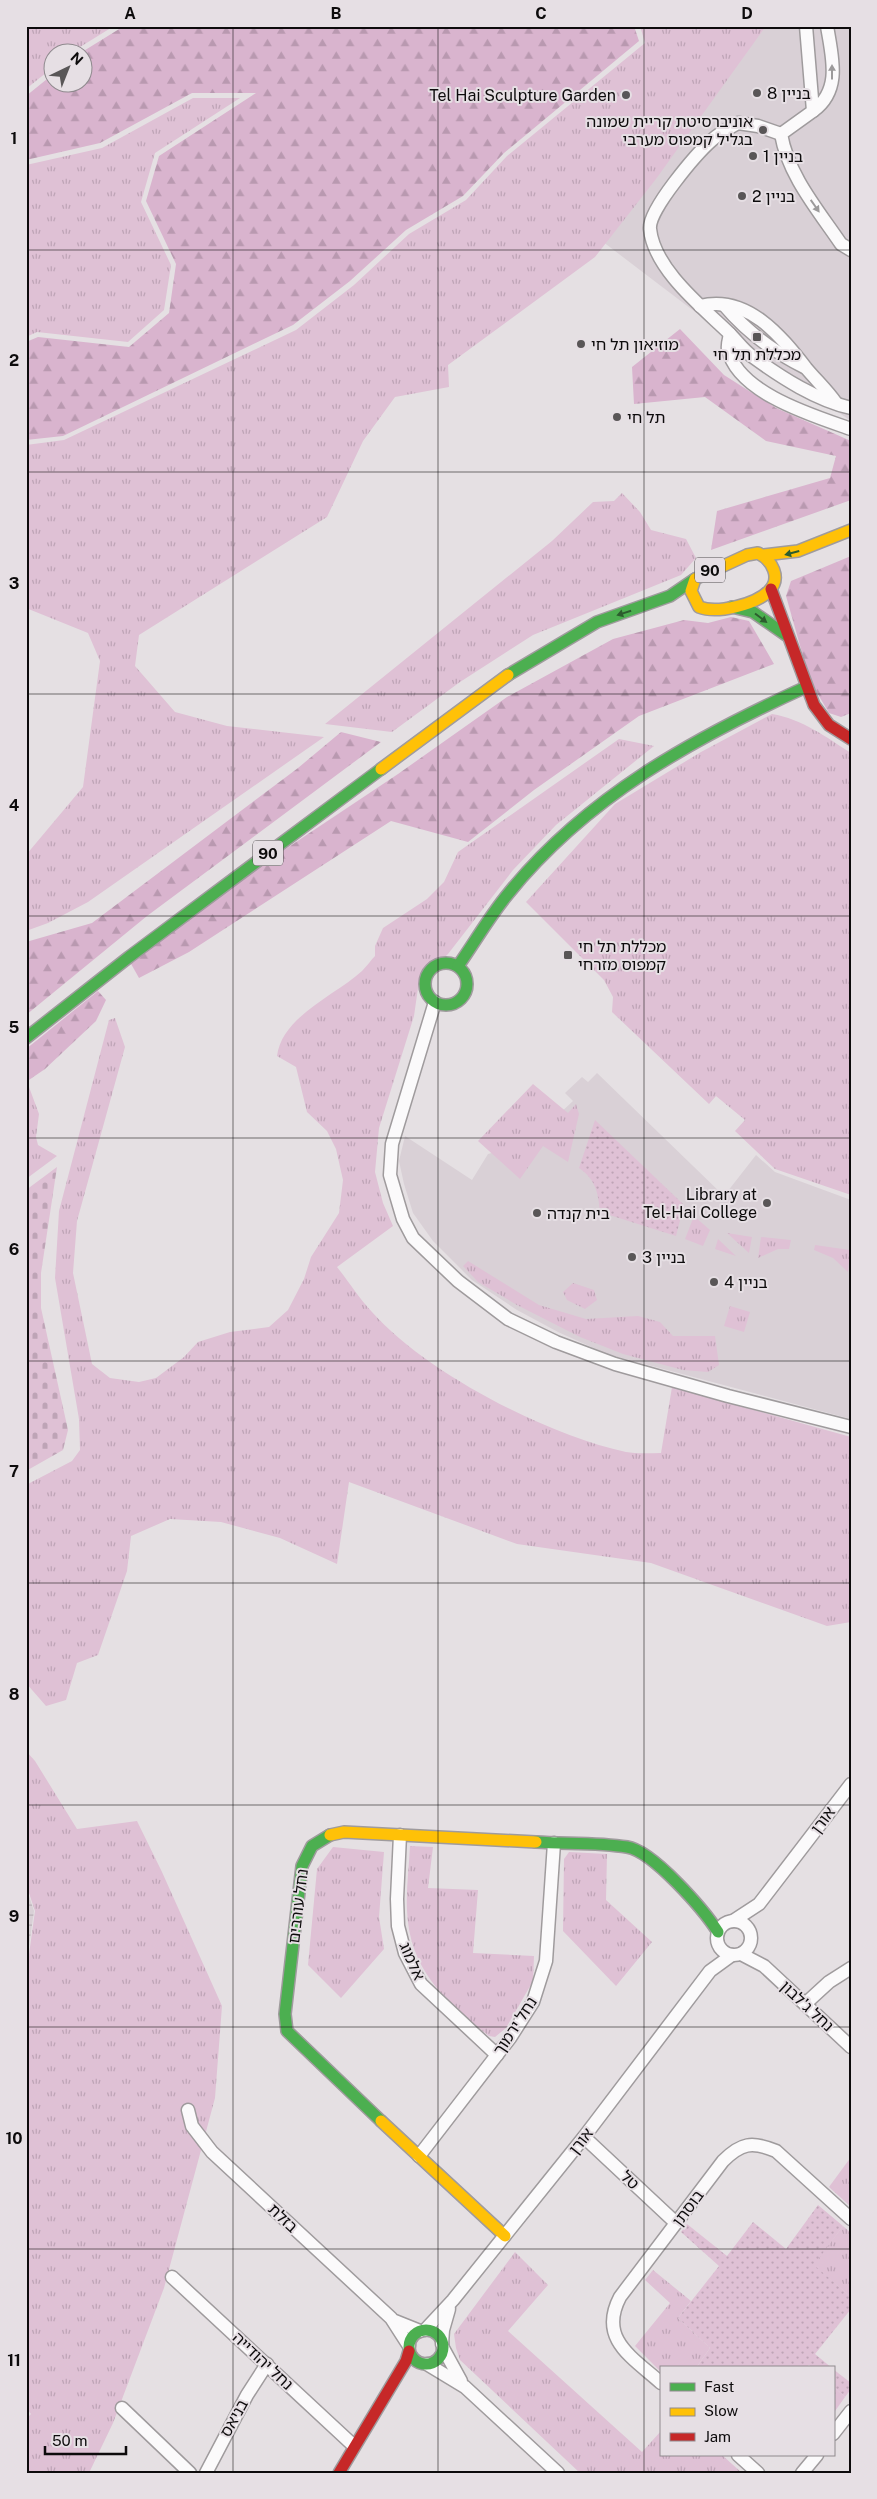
<svg xmlns="http://www.w3.org/2000/svg" width="877" height="2499" viewBox="0 0 877 2499" font-family="'Public Sans','Noto Sans Hebrew',sans-serif">
<style>
.built{fill:#d9d0d6}
.industrial{fill:url(#industrial-grid)}
.grass{fill:url(#grass-tufts)}
.forest{fill:url(#forest-firs)}
.cemetery{fill:url(#cemetery-stones)}
.park{fill:url(#park-dots)}
.lines{fill:none;stroke-linecap:round;stroke-linejoin:round}
.street-casing{stroke:#9f9b9d;stroke-width:15}
.fast-casing{stroke:#9f9b9d;stroke-width:14}
.slow-casing{stroke:#9f9b9d;stroke-width:14}
.jam-casing{stroke:#9f9b9d;stroke-width:14}
.street{stroke:#fbfafb;stroke-width:12}
.fast{stroke:#4caf50;stroke-width:11}
.slow{stroke:#ffc107;stroke-width:11}
.jam{stroke:#c62828;stroke-width:11}
.oneway{fill:#9c9a9b}
.oneway2{fill:#2c5d2e}
.grid{fill:none;stroke:#0d0b0c;stroke-width:1;stroke-opacity:0.55}
.poi-dot{fill:#595657;stroke:#e6dfe4;stroke-width:2}
.labels{text-anchor:middle;dominant-baseline:central;stroke-width:4;stroke-linejoin:round;paint-order:stroke}
.shield{fill:#e6dfe4;stroke:#4e4b4d;stroke-width:1}
.shield-label{font-size:15px;font-weight:bold;fill:#0d0b0c}
.poi-label{font-size:16px;fill:#0d0b0c;stroke:#e6dfe4;text-anchor:start}
.street-label{font-size:16px;fill:#0d0b0c;stroke:#e6dfe4}
.neatline{fill:none;stroke:#0d0b0c;stroke-width:2}
.grid-label{font-size:16px;text-anchor:middle;font-weight:bold;fill:#0d0b0c}
</style>
<defs>
<pattern id="industrial-grid" width="8" height="8" patternUnits="userSpaceOnUse" patternTransform="scale(1.25)"><rect width="8" height="8" fill="#d9d0d6"/><path d="M0 4h8M4 0v8" fill="none" stroke="#b9b1b6"/></pattern>
<pattern id="grass-tufts" width="24" height="20" patternUnits="userSpaceOnUse" patternTransform="scale(1.25)"><rect width="24" height="20" fill="#dfc1d5"/><path d="M3 7l-1-3M5 7V3M7 7l1-3M15 17l-1-3M17 17v-4M19 17l1-3" fill="none" stroke="#bea4b6"/></pattern>
<pattern id="forest-firs" width="22" height="20" patternUnits="userSpaceOnUse" patternTransform="scale(1.25)"><rect width="22" height="20" fill="#d9b4ce"/><path d="M5 1l3.5 6h-7zM16 11l3.5 6h-7z" fill="#b999b0"/></pattern>
<pattern id="cemetery-stones" width="16" height="16" patternUnits="userSpaceOnUse" patternTransform="scale(1.25)"><rect width="16" height="16" fill="#dfc1d5"/><path d="M2 7V4a2 2 0 0 1 4 0v3zM10 15v-3a2 2 0 0 1 4 0v3z" fill="#bea4b6"/></pattern>
<pattern id="park-dots" width="8" height="8" patternUnits="userSpaceOnUse" patternTransform="scale(1.25)"><rect width="8" height="8" fill="#dfc1d5"/><path d="M2 2h.1M6 6h.1" fill="none" stroke="#bea4b6" stroke-width="1.8" stroke-linecap="round"/></pattern>
</defs>
<rect width="100%" height="100%" fill="#e5e0e3"/>
<g class="built">
<path d="M 757,26 L 851,26 L 851,421 L 724,334 L 594,235 Z"/>
<path d="M 597,1073 L 724,1196 L 756,1155 L 775,1172 L 851,1200 L 851,1419 L 607,1354 L 558,1332 L 517,1310 L 472,1280 L 433,1241 L 413,1213 L 404,1184 L 399,1161 L 405,1136 L 472,1180 L 488,1154 L 528,1143 L 573,1101 L 565,1093 L 582,1077 L 588,1082 Z"/>
</g>
<path class="industrial" d="M 26,1887 L 34,1911 L 26,1967 Z"/>
<g class="grass">
<path d="M 26,26 L 114,26 L 72,52 L 52,52 L 52,68 L 26,89 Z"/>
<path d="M 640,26 L 766,26 L 656,179 L 595,257 L 448,365 L 449,387 L 395,397 L 363,441 L 327,517 L 139,635 L 135,666 L 175,712 L 227,726 L 324,737 L 88,902 L 48,923 L 26,931 L 26,855 L 83,787 L 100,661 L 88,633 L 26,608 L 26,445 L 64,440 L 296,330 L 354,285 L 409,234 L 466,200 L 507,156 L 645,43 Z"/>
<path d="M 193,98 L 240,98 L 155,153 L 141,202 L 171,265 L 164,310 L 128,342 L 37,332 L 26,337 L 26,165 L 102,148 Z"/>
<path d="M 622,493 L 640,512 L 651,530 L 686,539 L 696,558 L 681,575 L 533,635 L 460,682 L 392,732 L 325,724 L 552,541 L 593,502 L 614,501 Z"/>
<path d="M 772,714 C 802,719 826,737 851,753 L 851,1195 L 775,1169 L 735,1131 L 745,1120 L 716,1096 L 709,1104 L 612,1012 L 613,997 L 604,980 L 526,902 L 615,804 L 701,752 Z"/>
<path d="M 619,739 L 654,746 L 556,825 L 513,870 L 448,954 L 419,981 L 414,1016 L 379,1128 L 375,1172 L 383,1203 L 393,1226 L 337,1267 C 349,1282 359,1298 372,1312 C 426,1373 547,1435 626,1452 C 637,1454 650,1453 661,1453 L 672,1387 L 851,1437 L 851,1622 L 827,1626 L 651,1563 L 517,1544 L 349,1482 L 337,1564 L 280,1538 L 221,1522 L 170,1519 L 131,1536 L 127,1571 L 98,1655 L 77,1663 L 66,1700 L 46,1706 L 26,1683 L 26,1485 L 72,1461 L 80,1450 L 79,1419 L 55,1278 L 59,1211 L 109,1020 L 115,1018 L 125,1047 L 77,1221 L 73,1273 L 92,1364 L 110,1378 L 139,1382 L 156,1378 L 184,1357 L 198,1342 L 230,1332 L 269,1327 L 288,1310 L 304,1279 L 311,1257 L 339,1213 L 343,1180 L 336,1149 L 327,1131 L 307,1112 L 296,1067 L 277,1056 C 282,1016 336,995 362,971 C 367,966 371,960 375,956 L 375,946 L 383,928 L 427,899 L 444,882 L 458,852 Z"/>
<path d="M 533,1084 L 568,1113 L 576,1104 L 579,1114 L 568,1162 L 543,1146 L 520,1179 L 478,1141 Z"/>
<path d="M 29,1087 L 39,1114 L 36,1137 L 38,1145 L 57,1156 L 26,1179 L 26,1089 Z"/>
<path d="M 694,1216 L 710,1230 L 703,1246 L 685,1239 Z"/>
<path d="M 727,1233 L 752,1237 L 749,1253 Z"/>
<path d="M 761,1237 L 791,1240 L 789,1249 L 778,1249 L 758,1258 Z"/>
<path d="M 718,1239 L 736,1256 L 715,1249 Z"/>
<path d="M 815,1245 L 850,1250 L 848,1272 L 833,1258 L 814,1250 Z"/>
<path d="M 468,1261 L 539,1305 L 586,1319 L 638,1316 L 660,1322 L 673,1336 L 715,1336 L 719,1365 L 708,1372 L 683,1370 L 623,1354 L 580,1337 L 517,1305 L 478,1282 L 463,1266 Z"/>
<path d="M 573,1283 L 594,1290 L 597,1300 L 585,1309 L 567,1300 L 563,1292 Z"/>
<path d="M 730,1306 L 750,1312 L 744,1332 L 724,1326 Z"/>
<path d="M 26,1751 L 35,1761 L 77,1829 L 137,1821 L 162,1872 L 222,2006 L 215,2098 L 164,2288 L 113,2423 L 89,2473 L 26,2473 L 26,2419 L 31,2414 L 26,2408 L 26,1976 L 35,1911 L 26,1884 Z"/>
<path d="M 410,1846 L 433,1847 L 428,1888 L 478,1890 L 473,1953 L 534,1956 L 533,1981 L 506,2028 L 495,2037 L 489,2036 C 446,2002 409,1970 407,1910 C 406,1889 409,1867 410,1846 Z"/>
<path d="M 333,1847 L 384,1852 L 379,1917 L 384,1949 L 341,1998 L 308,1965 L 317,1869 Z"/>
<path d="M 569,1852 L 607,1854 L 606,1900 L 652,1942 L 616,1986 L 563,1931 L 564,1859 Z"/>
<path d="M 851,2157 L 851,2207 L 829,2187 Z"/>
<path d="M 843,2226 L 851,2233 L 851,2297 L 813,2265 Z"/>
<path d="M 515,2252 L 548,2285 L 508,2331 L 642,2452 L 661,2431 L 661,2455 L 722,2455 L 742,2473 L 580,2473 L 460,2360 L 456,2348 L 454,2334 Z"/>
<path d="M 653,2270 L 691,2301 L 678,2318 L 710,2348 L 696,2368 L 661,2368 L 661,2372 L 635,2346 L 670,2303 L 645,2280 Z"/>
<path d="M 833,2386 L 845,2397 L 833,2414 Z"/>
</g>
<g class="forest">
<path d="M 124,26 L 634,26 L 639,41 L 504,153 L 463,196 L 406,230 L 350,281 L 293,325 L 63,436 L 26,440 L 26,342 L 38,337 L 129,347 L 169,313 L 176,264 L 146,201 L 159,156 L 256,93 L 192,93 L 100,143 L 26,160 L 26,96 L 52,75 L 52,82 L 82,82 L 82,52 Z"/>
<path d="M 680,329 L 724,375 L 776,408 L 851,441 L 851,500 L 711,550 L 717,511 L 830,478 L 836,456 L 766,441 L 705,397 L 634,404 L 632,367 Z"/>
<path d="M 851,556 L 851,713 L 841,717 L 829,713 L 810,681 L 786,596 L 791,581 Z"/>
<path d="M 731,617 L 749,621 L 774,664 L 639,716 L 534,790 L 468,842 L 391,821 L 189,952 L 139,978 L 130,962 L 266,862 L 398,774 L 507,697 L 613,639 L 684,620 L 708,623 Z"/>
<path d="M 341,732 L 381,742 L 147,916 L 26,1015 L 26,942 L 92,923 L 298,768 Z"/>
<path d="M 98,991 L 106,1000 L 96,1021 L 45,1069 L 26,1082 L 26,1049 Z"/>
</g>
<path class="cemetery" d="M 57,1167 L 41,1273 L 41,1308 L 68,1430 L 63,1450 L 26,1471 L 26,1190 Z"/>
<g class="park">
<path d="M 595,1120 L 684,1205 L 676,1236 L 600,1212 C 598,1192 596,1180 579,1168 Z"/>
<path d="M 818,2205 L 843,2226 L 814,2265 L 851,2297 L 851,2309 L 815,2354 L 832,2368 L 812,2368 L 809,2365 L 806,2368 L 696,2368 L 710,2348 L 678,2318 L 719,2266 L 681,2232 L 687,2224 L 727,2256 L 753,2222 L 786,2249 Z"/>
<path d="M 833,2369 L 851,2383 L 851,2389 L 845,2397 L 833,2386 Z"/>
</g>
<g class="lines">
<defs>
<g id="street">
<path d="M 806,26 L 813,111 L 781,134 C 788,175 818,210 841,244 L 851,250"/>
<path d="M 813,111 C 842,90 832,57 827,26"/>
<path d="M 781,134 L 758,126 L 738,123 C 729,128 719,133 712,140 C 697,153 648,210 650,229 C 654,269 702,307 729,333 C 737,341 744,351 753,357 C 782,378 816,400 851,408"/>
<path d="M 724,305 C 746,331 774,352 804,367"/>
<path d="M 700,306 C 747,294 781,336 806,368 C 816,380 827,390 836,403"/>
<path d="M 730,334 C 729,339 727,345 728,349 C 737,393 814,416 851,429"/>
<path d="M 435,1002 L 392,1144 L 390,1175 L 403,1219 L 413,1238 L 458,1281 L 508,1319 L 556,1342 L 615,1364 L 728,1396 L 851,1427"/>
<path d="M 400,1835 L 397,1899 L 398,1926 L 405,1953 L 421,1984 L 497,2055"/>
<path d="M 733,1921 L 759,1904 L 851,1784"/>
<circle cx="734" cy="1938" r="17"/>
<path d="M 741,1954 L 764,1966 L 851,2047"/>
<path d="M 805,2004 L 829,1982 L 851,1968"/>
<path d="M 188,2110 L 192,2126 L 212,2152 L 391,2318 L 409,2346"/>
<path d="M 584,2137 L 676,2223"/>
<path d="M 419,2156 L 510,2038 L 533,2002 L 546,1961 L 554,1843"/>
<path d="M 172,2277 L 354,2446"/>
<path d="M 395,2321 L 420,2331"/>
<path d="M 425,2330 L 453,2300 L 584,2137 L 710,1971 L 732,1955"/>
<path d="M 442,2344 L 443,2330 L 449,2309"/>
<path d="M 443,2348 L 461,2381"/>
<path d="M 427,2364 L 465,2387 L 558,2473"/>
<path d="M 661,2383 C 632,2357 598,2339 620,2297 L 723,2161 C 741,2143 752,2141 776,2151 L 851,2219"/>
<path d="M 122,2408 L 190,2473"/>
<path d="M 833,2434 L 851,2411"/>
<path d="M 738,2455 L 758,2473"/>
<path d="M 206,2473 L 247,2395 L 267,2364"/>
<path d="M 802,2473 L 817,2455"/>
</g>
<g id="fast">
<path d="M 732,607 L 753,612 L 786,635"/>
<path d="M 508,675 L 597,622 L 670,596 L 695,579"/>
<circle cx="446" cy="984" r="21"/>
<path d="M 458,966 C 475,942 489,917 508,894 C 586,797 694,738 806,687"/>
<path d="M 26,1038 L 129,957 L 381,769"/>
<path d="M 330,1835 L 312,1846 L 302,1866 L 285,2014 L 287,2031 L 381,2121"/>
<path d="M 536,1842 C 565,1844 598,1842 627,1847 C 653,1851 704,1910 718,1932"/>
<circle cx="426" cy="2347" r="17"/>
</g>
<g id="slow">
<path d="M 758,553 C 772,560 782,578 769,591 C 755,605 717,614 699,607 L 691,591 L 695,579 L 747,555 Z"/>
<path d="M 764,555 L 798,551 L 851,530"/>
<path d="M 381,769 L 508,675"/>
<path d="M 330,1835 L 344,1832 L 536,1842"/>
<path d="M 381,2121 L 505,2236"/>
</g>
<g id="jam">
<path d="M 771,589 L 814,705 L 829,725 L 851,739"/>
<path d="M 339,2473 L 406,2361 L 409,2351"/>
</g>
</defs>
<use href="#street" class="street-casing"/>
<use href="#fast" class="fast-casing"/>
<use href="#slow" class="slow-casing"/>
<use href="#jam" class="jam-casing"/>
<use href="#street" class="street"/>
<use href="#fast" class="fast"/>
<use href="#slow" class="slow"/>
<use href="#jam" class="jam"/>
</g>
<defs><path id="oneway-solid" d="M-6-.8H1V-3.2L6.5 0L1 3.2V.8H-6Z" transform="scale(1.25)"/></defs>
<g class="oneway">
<use href="#oneway-solid" transform="translate(832 72) rotate(-90)"/>
<use href="#oneway-solid" transform="translate(815 206) rotate(55)"/>
</g>
<g class="oneway2">
<use href="#oneway-solid" transform="translate(792 553) rotate(165)"/>
<use href="#oneway-solid" transform="translate(624 613) rotate(162)"/>
<use href="#oneway-solid" transform="translate(761 618) rotate(37)"/>
</g>
<path class="grid" d="M 233,26 L 233,2473M 438,26 L 438,2473M 644,26 L 644,2473M 26,250 L 851,250M 26,472 L 851,472M 26,694 L 851,694M 26,916 L 851,916M 26,1138 L 851,1138M 26,1361 L 851,1361M 26,1583 L 851,1583M 26,1805 L 851,1805M 26,2027 L 851,2027M 26,2249 L 851,2249"/>
<g class="poi-dot">
<circle cx="757" cy="93" r="5"/>
<circle cx="626" cy="95" r="5"/>
<circle cx="763" cy="130" r="5"/>
<circle cx="753" cy="156" r="5"/>
<circle cx="742" cy="196" r="5"/>
<rect x="752" y="332" width="10" height="10" rx="2.5"/>
<circle cx="581" cy="344" r="5"/>
<circle cx="617" cy="417" r="5"/>
<rect x="563" y="950" width="10" height="10" rx="2.5"/>
<circle cx="767" cy="1203" r="5"/>
<circle cx="537" cy="1213" r="5"/>
<circle cx="632" cy="1257" r="5"/>
<circle cx="714" cy="1282" r="5"/>
</g>
<g class="labels">
<g class="shield">
<rect x="695" y="557.5" width="30" height="25" rx="4"/>
<rect x="253" y="840.5" width="30" height="25" rx="4"/>
</g>
<g class="shield-label">
<text x="710" y="570">90</text>
<text x="268" y="853">90</text>
</g>
<g class="poi-label">
<text x="767" y="93">בניין 8</text>
<text x="616" y="95" text-anchor="end">Tel Hai Sculpture Garden</text>
<text x="753" y="121" text-anchor="end">אוניברסיטת קריית שמונה<tspan x="753" dy="18">בגליל קמפוס מערבי</tspan></text>
<text x="763" y="156">בניין 1</text>
<text x="752" y="196">בניין 2</text>
<text x="591" y="344">מוזיאון תל חי</text>
<text x="757" y="354" text-anchor="middle">מכללת תל חי</text>
<text x="627" y="417">תל חי</text>
<text x="578" y="946">מכללת תל חי<tspan x="578" dy="18">קמפוס מזרחי</tspan></text>
<text x="757" y="1194" text-anchor="end">Library at<tspan x="757" dy="18">Tel-Hai College</tspan></text>
<text x="547" y="1213">בית קנדה</text>
<text x="642" y="1257">בניין 3</text>
<text x="724" y="1282">בניין 4</text>
</g>
<g class="street-label">
<text transform="translate(823 1820) rotate(-53)">אורן</text>
<text transform="translate(298 1906) rotate(-83)">נחל עורבים</text>
<text transform="translate(412 1961) rotate(66)">אלמוג</text>
<text transform="translate(807 2006) rotate(43)">נחל ג'לבון</text>
<text transform="translate(515 2026) rotate(-57)">נחל ירמוך</text>
<text transform="translate(581 2141) rotate(-52)">אורן</text>
<text transform="translate(630 2180) rotate(43)">טל</text>
<text transform="translate(688 2208) rotate(-53)">בוסתן</text>
<text transform="translate(283 2218) rotate(43)">בזלת</text>
<text transform="translate(263 2361) rotate(43)">נחל יהודייה</text>
<text transform="translate(234 2418) rotate(-61)">בניאס</text>
</g>
</g>
<rect width="877" height="2499" fill="none" stroke="#e6dfe4" stroke-width="55"/>
<rect x="660" y="2366" width="175" height="90" fill="#e6dfe4" stroke="#8f8a8e"/>
<rect x="670" y="2383" width="25" height="8" fill="#4caf50" stroke="#8f8a8e"/>
<text x="704" y="2392" font-size="15" fill="#0d0b0c">Fast</text>
<rect x="670" y="2408" width="25" height="8" fill="#ffc107" stroke="#8f8a8e"/>
<text x="704" y="2416" font-size="15" fill="#0d0b0c">Slow</text>
<rect x="670" y="2433" width="25" height="8" fill="#c62828" stroke="#8f8a8e"/>
<text x="704" y="2442" font-size="15" fill="#0d0b0c">Jam</text>
<g transform="translate(68 68) rotate(43)"><circle r="24" fill="#e6dfe4" stroke="#8f8a8e"/>
<path d="M0-4L9 19L0 12L-9 19Z" fill="#595657"/>
<text y="-8" font-size="14" font-weight="bold" text-anchor="middle" fill="#0d0b0c">N</text>
</g>
<path d="M45 2446v8h81v-8" fill="none" stroke="#0d0b0c" stroke-width="2.5"/>
<text x="52" y="2446" font-size="15" fill="#0d0b0c" stroke="#e6dfe4" stroke-width="4" paint-order="stroke">50 m</text>
<rect x="28" y="28" width="822" height="2444" class="neatline"/>
<g class="grid-label">
<text x="130" y="19">A</text>
<text x="336" y="19">B</text>
<text x="541" y="19">C</text>
<text x="747" y="19">D</text>
<text x="14" y="144">1</text>
<text x="14" y="366">2</text>
<text x="14" y="589">3</text>
<text x="14" y="811">4</text>
<text x="14" y="1033">5</text>
<text x="14" y="1255">6</text>
<text x="14" y="1477">7</text>
<text x="14" y="1700">8</text>
<text x="14" y="1922">9</text>
<text x="14" y="2144">10</text>
<text x="14" y="2366">11</text>
</g>
</svg>
